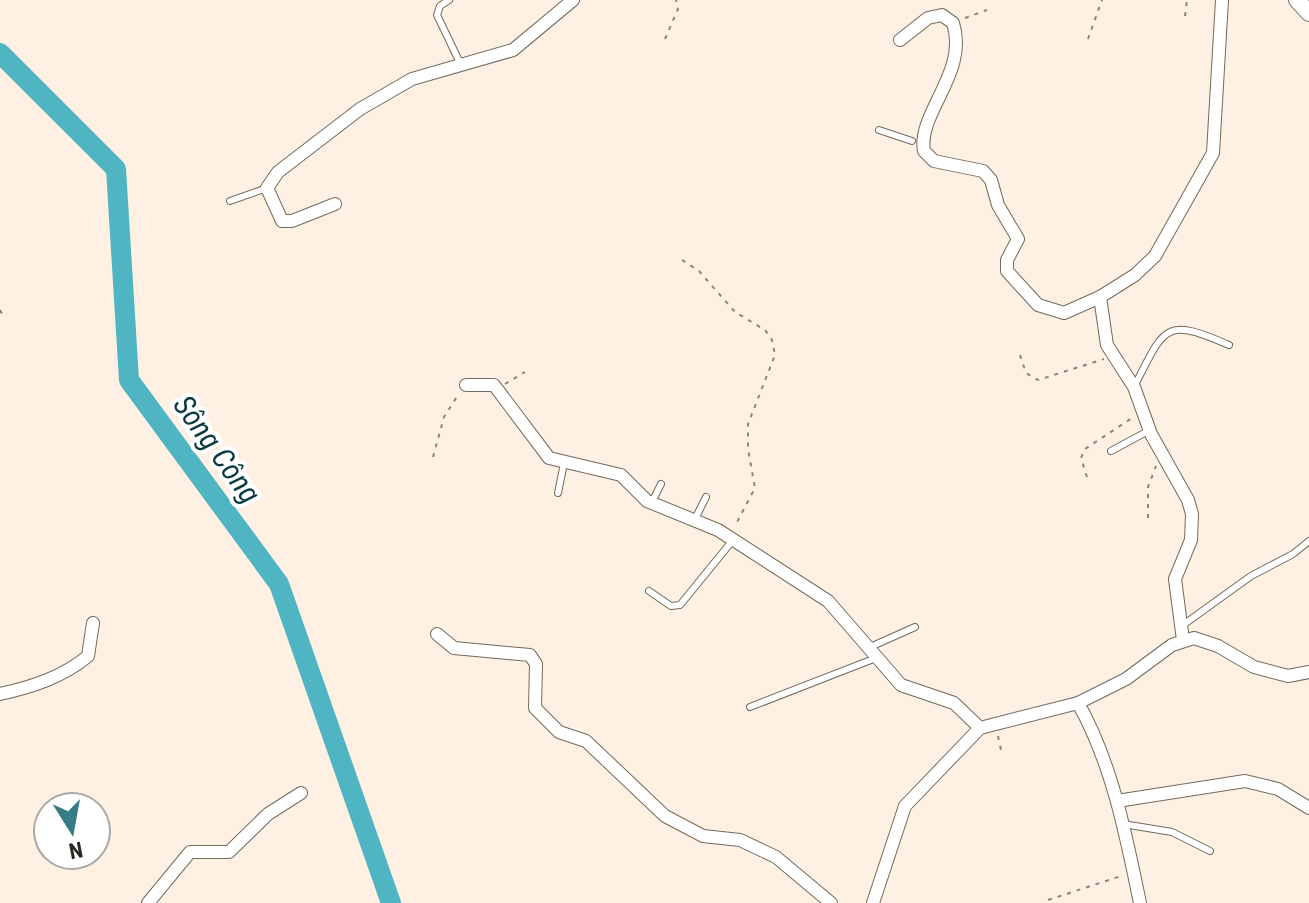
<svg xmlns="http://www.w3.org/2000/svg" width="1309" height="903" viewBox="0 0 1309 903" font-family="'Roboto Condensed',sans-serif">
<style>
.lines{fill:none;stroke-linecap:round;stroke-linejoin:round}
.river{stroke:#50b5c2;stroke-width:20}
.service-casing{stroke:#74695d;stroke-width:8}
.minor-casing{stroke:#74695d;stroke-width:14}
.tertiary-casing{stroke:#74695d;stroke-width:18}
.path{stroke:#8c847b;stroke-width:2;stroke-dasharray:4 6;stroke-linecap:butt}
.service{stroke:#fff;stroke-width:6}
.minor{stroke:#fff;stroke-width:12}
.tertiary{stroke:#fff;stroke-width:16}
.labels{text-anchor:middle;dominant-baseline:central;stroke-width:8;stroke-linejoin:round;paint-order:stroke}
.water-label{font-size:30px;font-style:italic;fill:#093a3f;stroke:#fff}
</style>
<rect width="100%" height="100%" fill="#fef1e3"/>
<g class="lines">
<path class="river" d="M 0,53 L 116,169 L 129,380 L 279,584 L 391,903"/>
<defs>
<g id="service">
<path d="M 449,0 L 440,6 L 437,15 L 461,65"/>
<path d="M 879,130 L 912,141"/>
<path d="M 230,201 L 267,188"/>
<path d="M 1135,385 C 1165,326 1165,317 1229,345"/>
<path d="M 1111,451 L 1150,430"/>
<path d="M 558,493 L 564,463"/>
<path d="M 652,502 L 661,484"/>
<path d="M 695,519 L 706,497"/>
<path d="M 649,591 L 671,606 L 680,605 L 733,540"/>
<path d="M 1183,625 L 1251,576 L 1293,554 L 1309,541"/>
<path d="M 868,648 L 915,627"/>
<path d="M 750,707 L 876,658"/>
<path d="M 1123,824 L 1172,832 L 1210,851"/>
</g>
<g id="minor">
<path d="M 900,40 L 928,18 L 942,15 L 953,23 C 969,73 917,113 924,151 L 934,161 L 983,171 L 991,180 L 998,205 L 1018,239 L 1007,260 L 1007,271 L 1038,305 L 1064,313 L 1100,297 L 1135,275 L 1155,256 L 1213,153 L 1222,0"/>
<path d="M 335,204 L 292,221 L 282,221 L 267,188 L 278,172 L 360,109 L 412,79 L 513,50 L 573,0"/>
<path d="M 1100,297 L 1107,345 L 1134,387 L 1151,434 L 1188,500 L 1192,514 L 1191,540 L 1175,579 L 1183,640"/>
<path d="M 466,385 L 494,385 L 549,458 L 621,475 L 647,501 L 718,530 L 828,601 L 901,685 L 954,703 L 980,728"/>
<path d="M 437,634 L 454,648 L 530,655 L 536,664 L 535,708 L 559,732 L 586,741 L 665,816 L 703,836 L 740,840 L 776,857 L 831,903"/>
<path d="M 0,694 C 32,687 63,677 88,656 L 93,623"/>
<path d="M 1078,703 C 1112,763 1126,835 1140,903"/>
<path d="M 1117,801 L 1245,781 L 1278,789 L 1309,808"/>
<path d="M 148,903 L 190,852 L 229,852 L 268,814 L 301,793"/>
<path d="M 873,903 L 905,806 L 980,728 L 1078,703 L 1126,679 L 1172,645 L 1194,638 L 1218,646 L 1254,667 L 1288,676 L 1309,672"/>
</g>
<path id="tertiary" d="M 1297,0 L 1309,13"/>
</defs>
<use href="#service" class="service-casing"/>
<use href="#minor" class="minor-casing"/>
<use href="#tertiary" class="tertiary-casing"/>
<g class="path">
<path d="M 1185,16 L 1187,0"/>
<path d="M 965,18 L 987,10"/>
<path d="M 665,39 L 678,9 L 676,0"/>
<path d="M 1088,39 L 1102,0"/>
<path d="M 682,260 L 699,271 L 735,312 L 765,330 L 772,340 L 775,355 L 748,424 L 748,449 L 755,488 L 735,526"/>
<path d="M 0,310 L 4,318"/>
<path d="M 1020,355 L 1026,373 L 1038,380 L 1104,359"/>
<path d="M 505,384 L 525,372"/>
<path d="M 433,457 L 444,417 L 458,395"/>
<path d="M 1087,477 L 1081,458 L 1085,449 L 1132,418"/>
<path d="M 1148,518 L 1148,487 L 1156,466"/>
<path d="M 998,736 L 1001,750"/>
<path d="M 1048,900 L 1121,876"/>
</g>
<use href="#service" class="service"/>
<use href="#minor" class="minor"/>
<use href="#tertiary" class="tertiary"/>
</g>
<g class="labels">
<g class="water-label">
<text transform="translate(217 449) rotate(54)">Sông Công</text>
</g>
</g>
<g transform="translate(72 831) rotate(169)"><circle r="38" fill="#ffffff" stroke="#aaa9a7" stroke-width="2"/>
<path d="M0-6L14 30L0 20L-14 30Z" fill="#357c85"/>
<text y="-12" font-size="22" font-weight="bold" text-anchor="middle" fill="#2b2722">N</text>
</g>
</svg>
